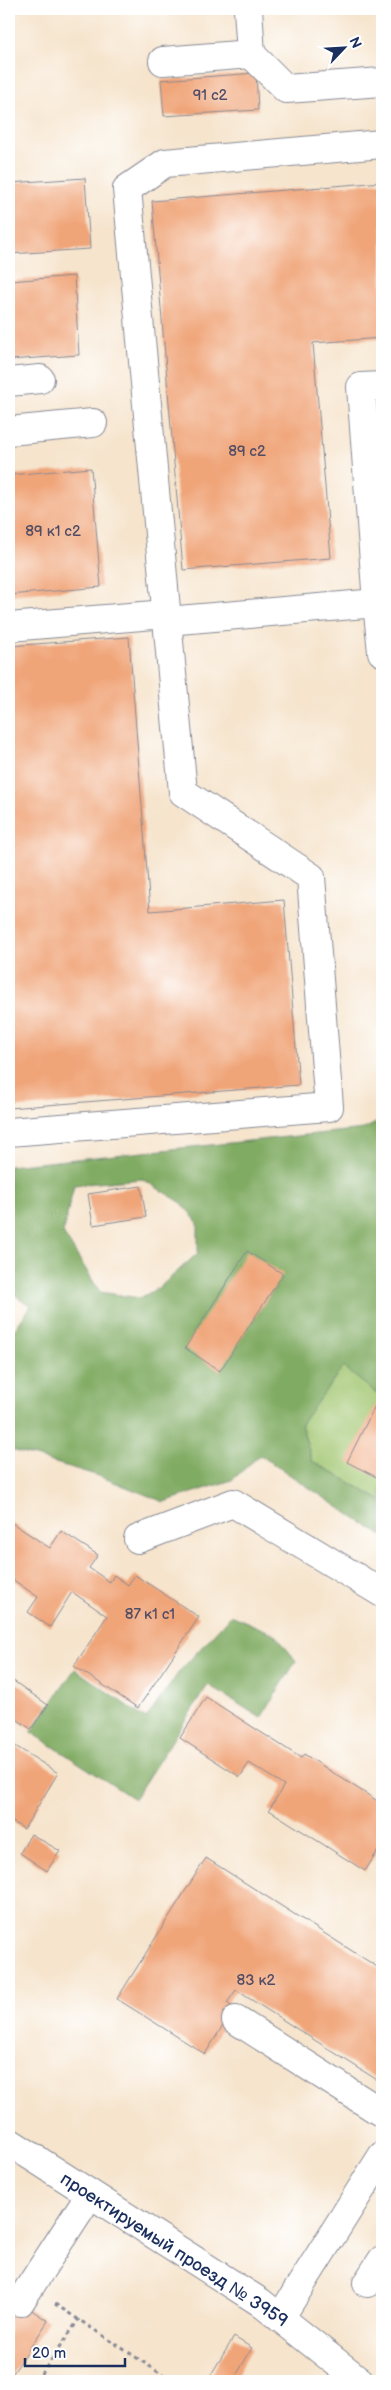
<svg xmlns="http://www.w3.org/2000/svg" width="391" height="2390" viewBox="0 0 391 2390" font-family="'Balsamiq Sans',sans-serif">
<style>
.green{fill:#a1c670;stroke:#5e7a67}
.forest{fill:#80ab62;stroke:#4e6d60;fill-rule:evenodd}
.building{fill:#f0a579}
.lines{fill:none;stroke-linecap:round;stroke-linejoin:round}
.minor-casing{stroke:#888a95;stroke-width:30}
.path{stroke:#888a95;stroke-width:3;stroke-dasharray:4 4;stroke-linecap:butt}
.minor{stroke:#fff;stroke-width:28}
.labels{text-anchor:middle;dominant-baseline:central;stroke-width:4.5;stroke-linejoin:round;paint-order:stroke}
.number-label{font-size:15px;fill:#504c65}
.street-label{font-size:18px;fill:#1b2f5e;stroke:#fff}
</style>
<rect width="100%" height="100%" fill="#fff"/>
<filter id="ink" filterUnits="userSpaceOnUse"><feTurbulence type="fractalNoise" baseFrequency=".02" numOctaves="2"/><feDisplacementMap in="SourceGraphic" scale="10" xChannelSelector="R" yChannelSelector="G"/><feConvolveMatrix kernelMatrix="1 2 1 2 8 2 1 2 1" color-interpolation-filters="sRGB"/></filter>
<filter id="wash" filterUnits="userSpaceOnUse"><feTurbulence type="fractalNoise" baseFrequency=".0096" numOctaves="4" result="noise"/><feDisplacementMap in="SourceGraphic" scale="20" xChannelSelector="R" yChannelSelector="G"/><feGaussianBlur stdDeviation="1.12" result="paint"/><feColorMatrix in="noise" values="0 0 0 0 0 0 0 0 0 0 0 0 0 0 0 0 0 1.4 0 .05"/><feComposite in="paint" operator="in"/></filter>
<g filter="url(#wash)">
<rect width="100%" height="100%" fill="#f6e4cc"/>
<path class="green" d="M 343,1366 L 382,1398 L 382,1501 L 312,1461 L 301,1424 Z"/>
<g class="forest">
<path d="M 382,1120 L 382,1398 L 343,1367 L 301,1424 L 312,1461 L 382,1501 L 382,1536 L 260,1455 L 232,1480 L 164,1502 L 99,1476 L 9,1449 L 9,1337 L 31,1306 L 9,1291 L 9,1166 L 364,1129 ZM 142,1179 L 182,1203 L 198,1223 L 198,1253 L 160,1287 L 140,1298 L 100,1292 L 63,1233 L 74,1185 Z"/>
<path d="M 231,1615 L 276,1635 L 296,1661 L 261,1718 L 208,1685 L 134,1799 L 31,1732 L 75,1669 L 146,1719 L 179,1672 Z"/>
</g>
<g id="blocks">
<g class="building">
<path d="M 256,73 L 258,110 L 164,116 L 161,80 Z"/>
<path d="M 85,178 L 90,249 L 9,254 L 9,183 Z"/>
<path d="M 382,182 L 382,338 L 313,343 L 331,558 L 183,570 L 152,201 Z"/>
<path d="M 74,276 L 79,355 L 9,360 L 9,281 Z"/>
<path d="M 91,468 L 101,587 L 9,595 L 9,475 Z"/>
<path d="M 129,637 L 150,911 L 284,900 L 299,1085 L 9,1108 L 9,646 Z"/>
<path d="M 141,1186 L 146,1217 L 93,1225 L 88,1194 Z"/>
<path d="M 247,1251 L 283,1274 L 220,1371 L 185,1348 Z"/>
<path d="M 376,1404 L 382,1407 L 382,1480 L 347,1462 Z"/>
<path d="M 9,1521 L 50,1548 L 61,1531 L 98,1555 L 89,1568 L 110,1582 L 114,1575 L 128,1585 L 135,1575 L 199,1617 L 138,1708 L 74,1666 L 107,1616 L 72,1592 L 50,1627 L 28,1612 L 38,1597 L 9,1577 Z"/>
<path d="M 9,1678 L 48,1705 L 31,1729 L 9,1714 Z"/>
<path d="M 206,1697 L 301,1758 L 304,1754 L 382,1804 L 382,1851 L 379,1849 L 365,1871 L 269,1810 L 284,1785 L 249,1763 L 240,1777 L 180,1738 Z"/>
<path d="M 9,1742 L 58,1773 L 24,1829 L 9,1820 Z"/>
<path d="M 31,1834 L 60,1851 L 47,1871 L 20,1853 Z"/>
<path d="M 206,1858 L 382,1970 L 382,2083 L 236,1990 L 227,2003 L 234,2008 L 205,2054 L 117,1999 Z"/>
<path d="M 9,2295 L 48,2321 L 9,2379 Z"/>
<path d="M 234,2337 L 252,2348 L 233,2381 L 207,2381 Z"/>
</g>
</g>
</g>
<g filter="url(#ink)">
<use href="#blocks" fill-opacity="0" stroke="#888a95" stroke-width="1"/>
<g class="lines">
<defs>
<g id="minor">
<path d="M 251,54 L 286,89 L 382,82"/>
<path d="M 163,61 L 251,54 L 248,9"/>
<path d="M 9,382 L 40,379"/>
<path d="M 9,431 L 93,423"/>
<path d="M 377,603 L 361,387 L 382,386"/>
<path d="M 167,621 L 377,603 L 382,652"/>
<path d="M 9,627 L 166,614"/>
<path d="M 9,1132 L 329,1107 L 311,877 L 183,792 L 127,189 L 165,163 L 382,144"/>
<path d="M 138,1539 L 233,1503 L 382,1593"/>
<path d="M 236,2020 L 382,2113"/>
<path d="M 9,2142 L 260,2302 L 360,2381"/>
<path d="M 367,2283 L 382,2260"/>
<path d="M 20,2302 L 90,2194"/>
<path d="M 280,2318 L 382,2156"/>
</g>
</defs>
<use href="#minor" class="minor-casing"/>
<g class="path">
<path d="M 55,2304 L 172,2381"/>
<path d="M 37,2381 L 79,2319"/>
</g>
<use href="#minor" class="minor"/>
</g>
</g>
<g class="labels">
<g class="number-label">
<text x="210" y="95">91 с2</text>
<text x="247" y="451">89 с2</text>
<text x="53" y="531">89 к1 с2</text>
<text x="150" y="1614">87 к1 с1</text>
<text x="256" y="1980">83 к2</text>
</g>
<g class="street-label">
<text transform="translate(174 2250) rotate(33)">проектируемый проезд № 3959</text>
</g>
</g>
<rect width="391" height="2390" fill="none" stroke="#fff" stroke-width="30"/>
<g transform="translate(344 48) rotate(65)" stroke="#ffffff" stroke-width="4" paint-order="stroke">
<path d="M0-4L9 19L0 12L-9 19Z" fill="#1b2f5e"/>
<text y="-8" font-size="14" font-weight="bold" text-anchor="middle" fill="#1b2f5e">N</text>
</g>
<path d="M25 2358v8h100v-8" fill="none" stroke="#1b2f5e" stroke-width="2.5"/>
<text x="32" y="2358" font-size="15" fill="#1b2f5e" stroke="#ffffff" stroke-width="4" paint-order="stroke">20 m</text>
</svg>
